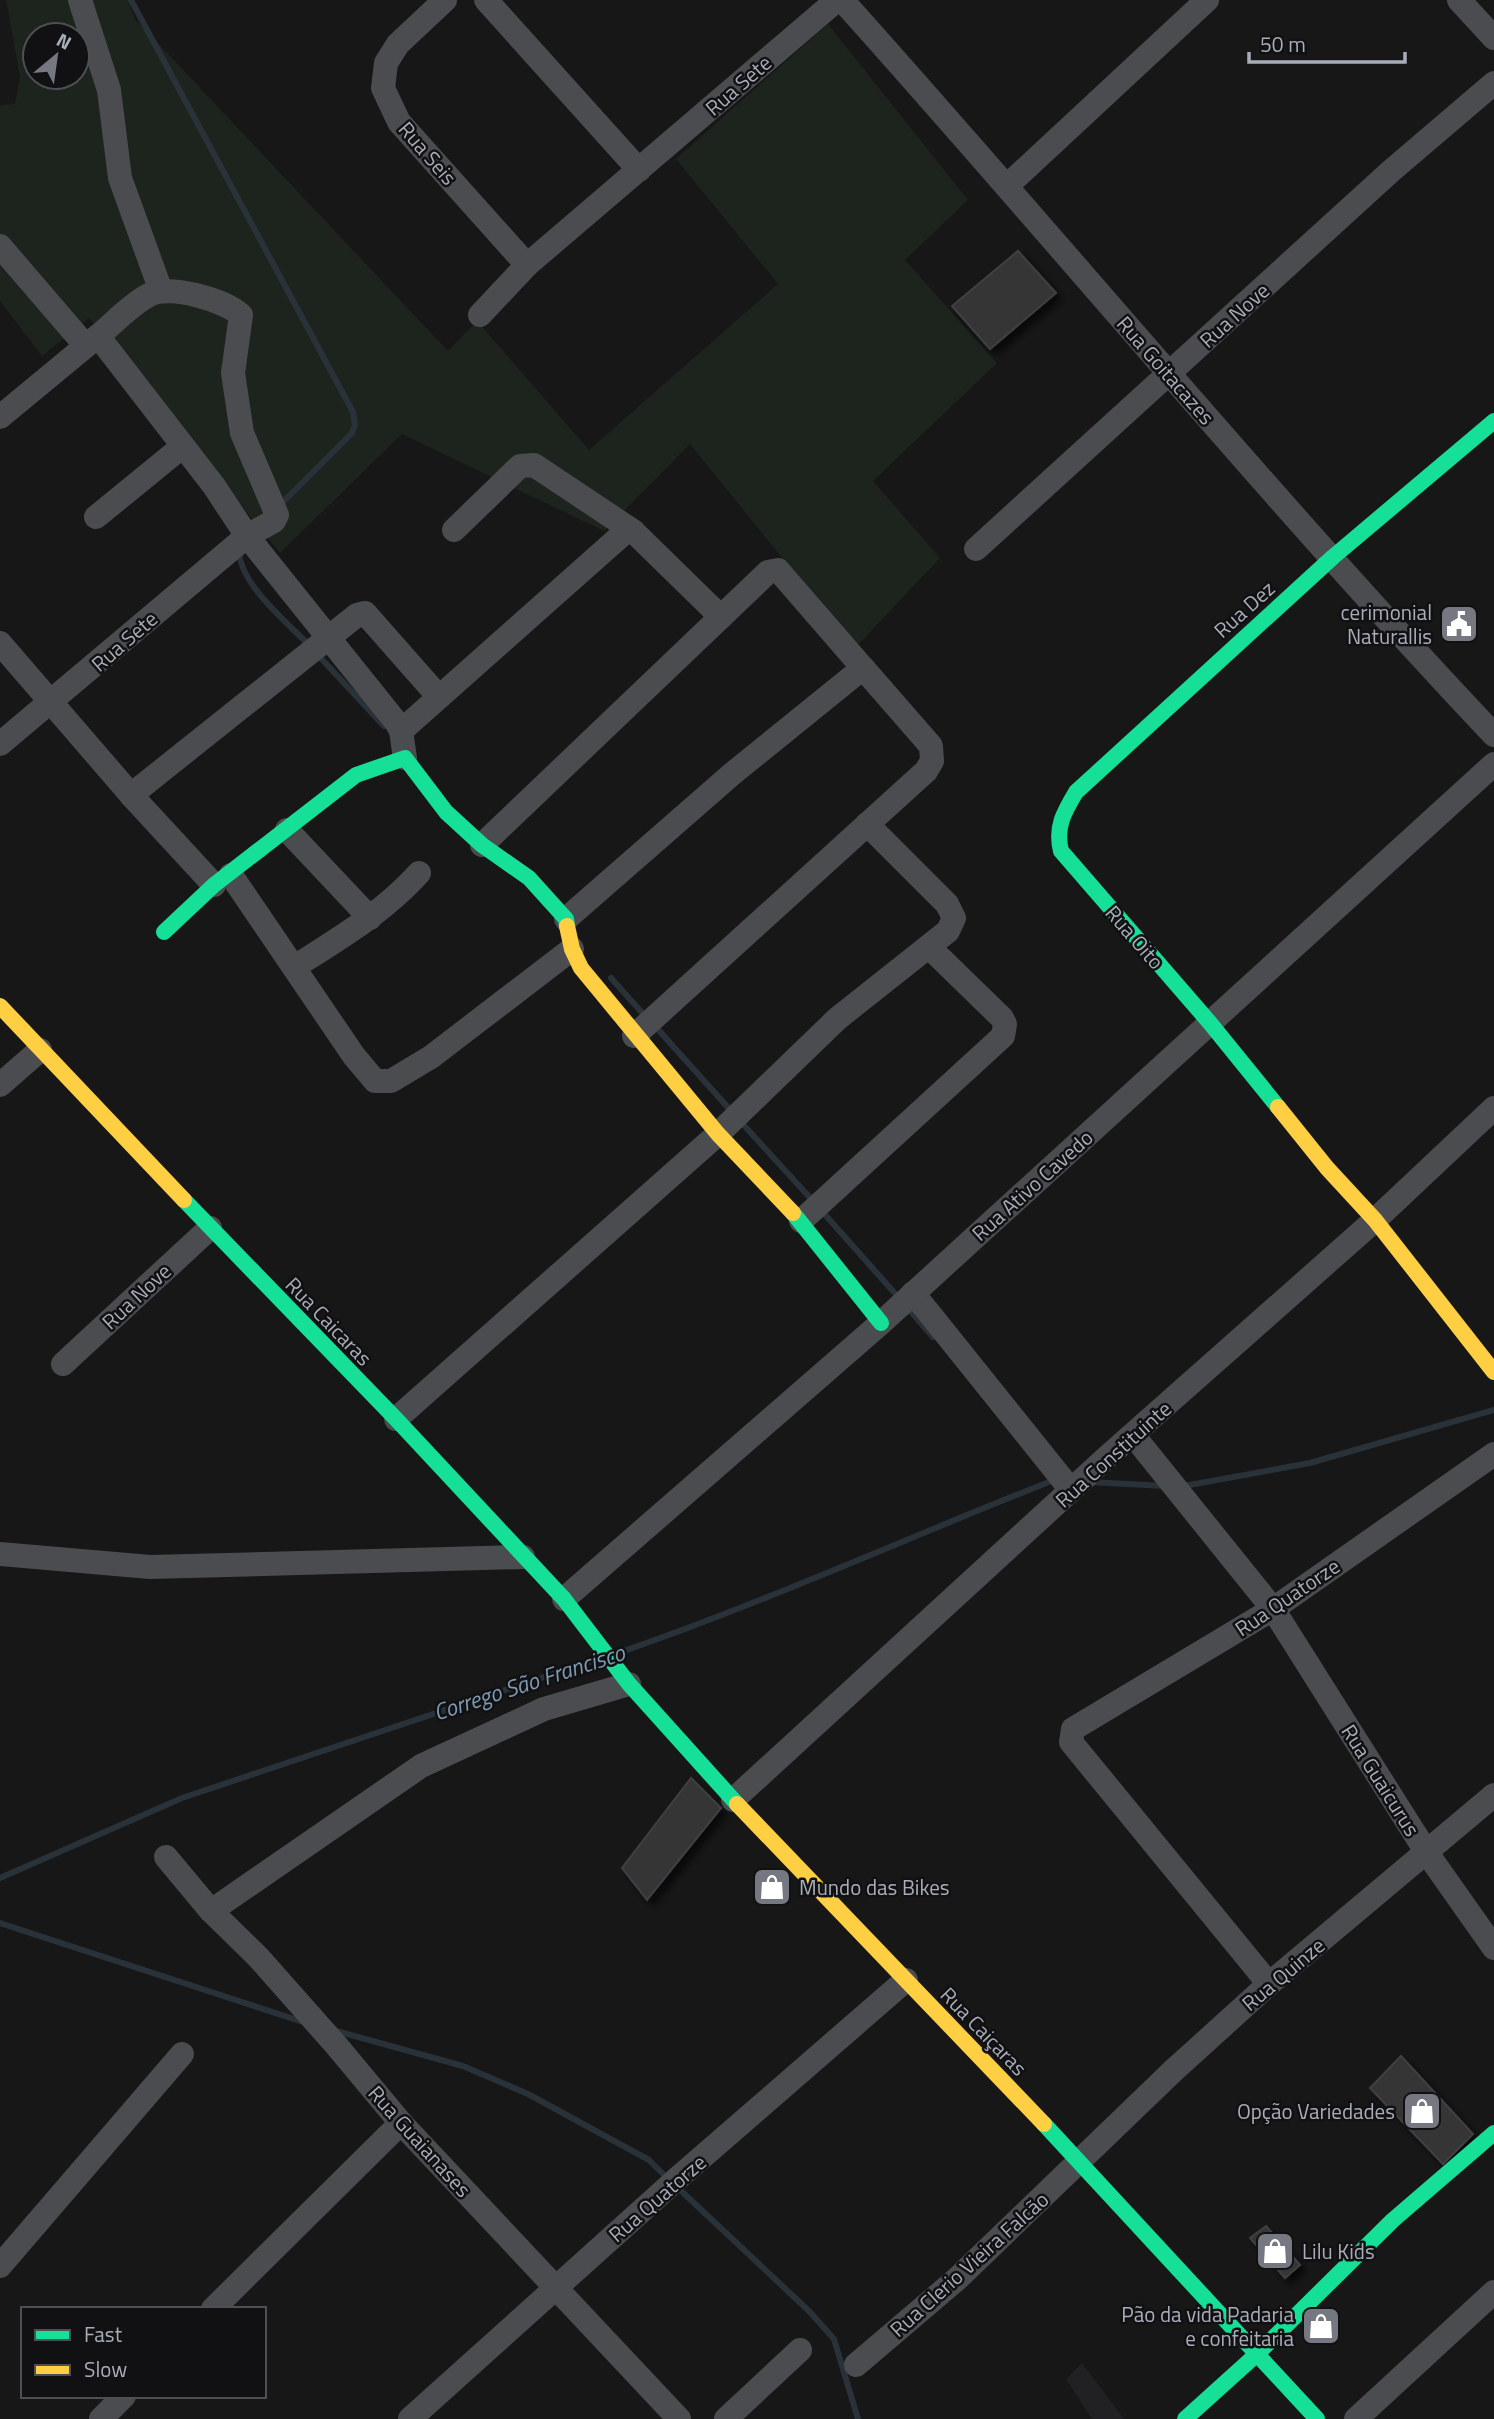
<svg xmlns="http://www.w3.org/2000/svg" width="1494" height="2419" viewBox="0 0 1494 2419" font-family="'Titillium Web',sans-serif">
<style>
.built{fill:#212123}
.green{fill:#1d241e;fill-rule:evenodd}
.lines{fill:none;stroke-linecap:round;stroke-linejoin:round}
.stream{stroke:#2a3239;stroke-width:6}
.building{fill:#353536;stroke:#3f4043;stroke-width:2;filter:url(#shadow)}
.street{stroke:#4b4c50;stroke-width:24}
.fast{stroke:#16e098;stroke-width:16}
.slow{stroke:#ffcf43;stroke-width:16}
.labels{text-anchor:middle;dominant-baseline:central;stroke-width:5;stroke-linejoin:round;paint-order:stroke}
.street-label{font-size:21px;fill:#a8adb8;stroke:#111113}
.poi-label{font-size:21px;fill:#a8adb8;stroke:#111113;text-anchor:end}
.water-label{font-size:23px;font-style:italic;fill:#7f9bb3;stroke:#111113}
</style>
<defs>
<filter id="shadow"><feDropShadow dx="6" dy="6" stdDeviation="3.5" flood-color="#0009"/></filter>
</defs>
<rect width="100%" height="100%" fill="#171717"/>
<path class="built" d="M 1082,2363 L 1124,2419 L 1092,2419 L 1066,2379 Z"/>
<path class="green" d="M 6,0 L 128,0 L 135,19 L 448,351 L 477,321 L 589,450 L 778,284 L 676,159 L 828,24 L 968,200 L 905,260 L 997,363 L 873,481 L 940,558 L 855,648 L 690,444 L 604,531 L 402,434 L 280,553 L 89,318 L 42,356 L 0,301 L 0,105 L 15,104 L 20,76 ZM 35,35 L 77,35 L 77,77 L 35,77 Z"/>
<g class="lines">
<g class="stream">
<path d="M 131,0 L 353,412 L 355,425 L 352,433 L 279,506"/>
<path d="M 239,550 C 239,584 288,623 310,646"/>
<path d="M 317,654 L 384,726"/>
<path d="M 611,978 L 646,1017"/>
<path d="M 654,1025 L 733,1113"/>
<path d="M 740,1121 L 813,1201"/>
<path d="M 820,1209 L 899,1298"/>
<path d="M 906,1306 L 933,1337"/>
<path d="M 1089,1482 L 1166,1486"/>
<path d="M 1184,1486 L 1310,1463 L 1494,1410"/>
<path d="M 618,1653 C 766,1602 909,1537 1054,1480"/>
<path d="M 0,1878 L 182,1798 L 598,1659"/>
<path d="M 0,1923 L 306,2023"/>
<path d="M 333,2030 L 463,2066 L 528,2094 L 649,2160 L 669,2180"/>
<path d="M 677,2187 L 809,2311 L 834,2339 L 858,2419"/>
</g>
</g>
<g class="building">
<path d="M 1018,251 L 1056,293 L 990,349 L 952,306 Z"/>
<path d="M 691,1778 L 721,1808 L 647,1900 L 622,1868 Z"/>
<path d="M 1401,2056 L 1473,2134 L 1443,2164 L 1370,2088 Z"/>
<path d="M 1266,2226 L 1300,2265 L 1285,2278 L 1250,2238 Z"/>
</g>
<g class="lines">
<g class="street">
<path d="M 80,0 L 109,90 L 120,178 L 161,291"/>
<path d="M 445,0 L 398,44 L 386,63 L 383,88 L 399,122 L 527,265"/>
<path d="M 486,0 L 639,170"/>
<path d="M 842,0 C 1061,244 1269,497 1494,735"/>
<path d="M 1459,0 L 1494,38"/>
<path d="M 1008,185 L 1207,0"/>
<path d="M 0,246 L 85,345"/>
<path d="M 480,315 L 527,265 L 837,0"/>
<path d="M 0,417 L 98,336 L 214,486 L 247,536 L 396,722 L 401,731 L 405,758"/>
<path d="M 96,517 L 183,446"/>
<path d="M 454,530 L 520,466 L 534,465 L 633,531"/>
<path d="M 976,549 L 1391,171 L 1494,83"/>
<path d="M 0,643 L 131,795 L 214,885"/>
<path d="M 401,731 L 624,533 L 633,531 L 721,617"/>
<path d="M 0,744 L 247,536 L 274,521 L 277,515 L 242,433 L 233,373 L 241,315 C 224,300 170,284 149,295 C 130,305 114,323 98,336"/>
<path d="M 131,795 L 357,615 L 365,613 L 439,697"/>
<path d="M 287,830 L 370,918"/>
<path d="M 482,845 L 768,572 L 778,570 L 863,668"/>
<path d="M 231,875 L 354,1056 L 375,1081 L 391,1081 L 431,1057 L 572,949"/>
<path d="M 566,919 L 732,774 L 863,668 L 931,746 L 932,761 L 926,771 L 634,1036"/>
<path d="M 296,966 C 340,938 384,912 419,873"/>
<path d="M 0,1085 L 40,1050"/>
<path d="M 801,1221 L 1003,1036 L 1005,1024 L 1002,1018 L 929,947"/>
<path d="M 913,1293 L 1071,1490"/>
<path d="M 63,1364 L 210,1228"/>
<path d="M 396,1419 L 718,1134 L 837,1019 L 948,931 L 954,918 L 947,904 L 867,824"/>
<path d="M 1133,1435 L 1273,1609 L 1427,1853 L 1494,1948"/>
<path d="M 0,1554 L 150,1567 L 523,1557"/>
<path d="M 564,1599 L 881,1323 L 1494,764"/>
<path d="M 733,1800 L 1106,1458 L 1375,1220 L 1494,1108"/>
<path d="M 166,1857 L 211,1911 L 258,1957 L 336,2045 L 401,2123 L 679,2419"/>
<path d="M 211,1911 L 421,1766 L 544,1709 L 629,1684"/>
<path d="M 1269,1984 L 1071,1742 L 1073,1729 L 1273,1609 L 1494,1454"/>
<path d="M 0,2266 L 182,2054"/>
<path d="M 213,2309 L 401,2123"/>
<path d="M 856,2365 L 958,2278 L 1174,2070 L 1269,1984 L 1494,1795"/>
<path d="M 101,2419 L 124,2396"/>
<path d="M 410,2419 L 678,2178 L 906,1980"/>
<path d="M 726,2419 L 800,2350"/>
<path d="M 1356,2419 L 1494,2292"/>
</g>
<g class="fast">
<path d="M 164,932 L 214,885 L 356,775 L 405,758 L 446,812 L 482,845 L 529,878 L 566,919 L 567,926"/>
<path d="M 1278,1107 L 1210,1023 L 1061,851 C 1055,827 1064,812 1076,792 L 1333,557 L 1494,421"/>
<path d="M 184,1200 L 396,1419 L 564,1599 L 629,1684 L 737,1804"/>
<path d="M 793,1213 L 881,1323"/>
<path d="M 1044,2124 L 1317,2419"/>
<path d="M 1185,2419 L 1257,2354 L 1393,2220 L 1494,2133"/>
</g>
<g class="slow">
<path d="M 567,926 L 572,949 L 581,968 L 718,1134 L 793,1213"/>
<path d="M 0,1006 L 184,1200"/>
<path d="M 1278,1107 L 1327,1168 L 1375,1220 L 1494,1372"/>
<path d="M 737,1804 L 1044,2124"/>
</g>
</g>
<defs>
<symbol id="civic-square" viewBox="-11 -11 22 22"><rect x="-9" y="-9" width="18" height="18" rx="4" fill="#757880" stroke="#111113"/><path d="M-.6-6.5H3V-4.5H.6V-3L4-1V1h2V6H-6V1h2V-1L-.6-3ZM-1.2 2.5V6h2.4V2.5Z" fill="#fff"/></symbol>
<symbol id="shop-square" viewBox="-11 -11 22 22"><rect x="-9" y="-9" width="18" height="18" rx="4" fill="#757880" stroke="#111113"/><path d="M-5-2.5h2.3a2.7 3.5 0 0 1 5.4 0H5L5.5 6h-11ZM-1.5-2.5h3a1.5 2.3 0 0 0-3 0Z" fill="#fff"/></symbol>
</defs>
<g fill-rule="evenodd">
<use href="#civic-square" x="1437" y="602" width="44" height="44"/>
<use href="#shop-square" x="750" y="1865" width="44" height="44"/>
<use href="#shop-square" x="1400" y="2089" width="44" height="44"/>
<use href="#shop-square" x="1253" y="2229" width="44" height="44"/>
<use href="#shop-square" x="1299" y="2304" width="44" height="44"/>
</g>
<g class="labels">
<g class="street-label">
<text transform="translate(738 85) rotate(-41)">Rua Sete</text>
<text transform="translate(428 153) rotate(49)">Rua Seis</text>
<text transform="translate(1234 315) rotate(-42)">Rua Nove</text>
<text transform="translate(1166 370) rotate(49)">Rua Goitacazes</text>
<text transform="translate(1244 609) rotate(-42)">Rua Dez</text>
<text transform="translate(124 641) rotate(-41)">Rua Sete</text>
<text transform="translate(1135 937) rotate(49)">Rua Oito</text>
<text transform="translate(1032 1185) rotate(-42)">Rua Ativo Cavedo</text>
<text transform="translate(136 1296) rotate(-43)">Rua Nove</text>
<text transform="translate(329 1321) rotate(46)">Rua Caicaras</text>
<text transform="translate(1113 1454) rotate(-42)">Rua Constituinte</text>
<text transform="translate(1287 1597) rotate(-34)">Rua Quatorze</text>
<text transform="translate(1381 1780) rotate(58)">Rua Guaicurus</text>
<text transform="translate(1283 1974) rotate(-40)">Rua Quinze</text>
<text transform="translate(984 2031) rotate(46)">Rua Caiçaras</text>
<text transform="translate(420 2141) rotate(48)">Rua Guaianases</text>
<text transform="translate(657 2198) rotate(-41)">Rua Quatorze</text>
<text transform="translate(969 2264) rotate(-42)">Rua Clerio Vieira Falcão</text>
</g>
<g class="poi-label">
<text x="1432" y="612">cerimonial<tspan x="1432" dy="24">Naturallis</tspan></text>
<text x="799" y="1887" text-anchor="start">Mundo das Bikes</text>
<text x="1395" y="2111">Opção Variedades</text>
<text x="1302" y="2251" text-anchor="start">Lilu Kids</text>
<text x="1294" y="2314">Pão da vida Padaria<tspan x="1294" dy="24">e confeitaria</tspan></text>
</g>
<g class="water-label">
<text transform="translate(529 1682) rotate(-18)">Corrego São Francisco</text>
</g>
</g>
<rect x="21" y="2307" width="245" height="91" fill="#111113" stroke="#4d4f55" stroke-width="2"/>
<rect x="35" y="2330" width="35" height="10" fill="#16e098" stroke="#4d4f55" stroke-width="2"/>
<text x="84" y="2342" font-size="21" fill="#a8adb8">Fast</text>
<rect x="35" y="2365" width="35" height="10" fill="#ffcf43" stroke="#4d4f55" stroke-width="2"/>
<text x="84" y="2377" font-size="21" fill="#a8adb8">Slow</text>
<g transform="translate(56 56) rotate(29)"><circle r="33" fill="#111113" stroke="#4d4f55" stroke-width="2"/>
<path d="M0-5L12 26L0 18L-12 26Z" fill="#757880"/>
<text y="-10" font-size="19" font-weight="bold" text-anchor="middle" fill="#a8adb8">N</text>
</g>
<path d="M1249 52v10h156v-10" fill="none" stroke="#a8adb8" stroke-width="3.5"/>
<text x="1260" y="52" font-size="21" fill="#a8adb8" stroke="#111113" stroke-width="5" paint-order="stroke">50 m</text>
</svg>
